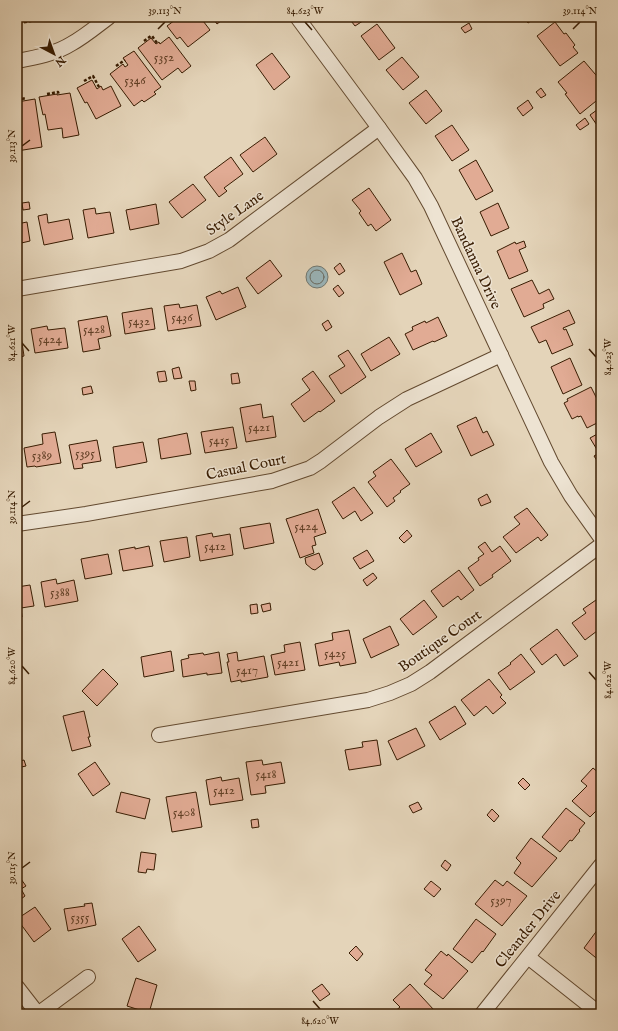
<svg xmlns="http://www.w3.org/2000/svg" width="618" height="1031" viewBox="0 0 618 1031" font-family="'IM FELL English',serif">
<style>
.water{fill:#9ab5ba;stroke:#737870}
.lines{fill:none;stroke-linecap:round;stroke-linejoin:round}
.shore{stroke:#69685e;stroke-width:1}
.building{fill:#e1ab94;stroke:#381c02}
.minor-casing{stroke:#634a30;stroke-width:16}
.path{stroke:#381c02;stroke-width:2.5;stroke-dasharray:3 2;stroke-linecap:butt}
.minor{stroke:#ede3d2;stroke-width:14}
.ticks{fill:none;stroke:#381c02;stroke-width:1.5}
.labels{text-anchor:middle;dominant-baseline:central;stroke-width:3;stroke-linejoin:round;paint-order:stroke}
.number-label{font-size:13px;fill:#624026}
.street-label{font-size:15px;fill:#381c02;stroke:#ede3d2}
.neatline{fill:none;stroke:#381c02;stroke-width:1.5}
.ticks-label{font-size:10px;text-anchor:middle;fill:#381c02}
</style>
<rect width="100%" height="100%" fill="#e4d4b9"/>
<filter id="stains"><feTurbulence type="fractalNoise" baseFrequency=".005" numOctaves="4"/><feColorMatrix values="0 0 0 0 .2 0 0 0 0 .09 0 0 0 0 .02 0 0 0 .5 -.17"/></filter>
<radialGradient id="worn" r=".72"><stop offset=".6" stop-color="#630" stop-opacity="0"/><stop offset="1" stop-color="#630" stop-opacity=".3"/></radialGradient>
<circle class="water" cx="317" cy="277" r="11"/>
<g class="lines">
<circle class="shore" cx="317" cy="277" r="7"/>
</g>
<g class="building">
<path d="M 179,17 L 181,17 L 183,19 L 185,17 L 200,17 L 210,30 L 188,47 L 180,37 L 177,39 L 167,26 Z"/>
<path d="M 212,17 L 226,17 L 217,24 Z"/>
<path d="M 348,17 L 369,17 L 355,26 Z"/>
<path d="M 523,17 L 537,17 L 528,23 Z"/>
<path d="M 555,22 L 564,34 L 566,33 L 575,45 L 573,47 L 578,53 L 560,66 L 537,36 Z"/>
<path d="M 469,23 L 472,29 L 465,33 L 461,28 Z"/>
<path d="M 377,24 L 395,48 L 379,60 L 361,36 Z"/>
<path d="M 169,37 L 191,66 L 182,73 L 178,68 L 162,80 L 138,48 L 151,38 L 156,44 L 159,42 L 160,44 Z"/>
<path d="M 134,51 L 161,87 L 154,92 L 156,94 L 144,102 L 142,100 L 134,106 L 110,74 L 123,64 L 125,67 L 128,65 L 123,58 Z"/>
<path d="M 272,53 L 290,77 L 274,90 L 256,65 Z"/>
<path d="M 402,57 L 419,77 L 403,90 L 386,70 Z"/>
<path d="M 584,61 L 601,81 L 601,97 L 580,114 L 565,94 L 567,93 L 558,82 Z"/>
<path d="M 92,80 L 97,89 L 101,86 L 103,90 L 111,86 L 121,106 L 96,119 L 87,102 L 85,103 L 77,88 Z"/>
<path d="M 541,88 L 546,95 L 541,98 L 536,92 Z"/>
<path d="M 426,90 L 442,111 L 426,124 L 409,103 Z"/>
<path d="M 70,93 L 79,135 L 63,138 L 62,128 L 48,130 L 45,114 L 43,115 L 39,97 L 57,94 L 57,95 Z"/>
<path d="M 35,99 L 42,147 L 17,151 L 17,102 Z"/>
<path d="M 528,100 L 533,108 L 523,116 L 517,108 Z"/>
<path d="M 601,107 L 601,131 L 590,115 Z"/>
<path d="M 585,118 L 589,124 L 580,130 L 576,125 Z"/>
<path d="M 452,125 L 469,150 L 452,161 L 435,136 Z"/>
<path d="M 265,137 L 277,154 L 253,172 L 240,155 Z"/>
<path d="M 231,157 L 243,174 L 224,188 L 227,191 L 219,197 L 204,177 Z"/>
<path d="M 476,160 L 493,191 L 476,200 L 459,170 Z"/>
<path d="M 193,184 L 206,200 L 182,218 L 169,202 Z"/>
<path d="M 369,188 L 391,220 L 376,231 L 371,224 L 368,226 L 359,213 L 361,211 L 352,200 Z"/>
<path d="M 29,202 L 30,209 L 23,210 L 22,203 Z"/>
<path d="M 498,203 L 509,228 L 491,236 L 480,212 Z"/>
<path d="M 156,204 L 159,224 L 130,230 L 126,210 Z"/>
<path d="M 95,208 L 96,214 L 110,212 L 114,233 L 88,238 L 83,210 Z"/>
<path d="M 47,214 L 48,223 L 69,219 L 73,239 L 44,245 L 38,216 Z"/>
<path d="M 27,222 L 30,241 L 17,244 L 17,224 Z"/>
<path d="M 524,241 L 526,247 L 519,250 L 528,271 L 509,279 L 497,251 L 515,242 L 516,244 Z"/>
<path d="M 402,253 L 411,272 L 416,270 L 422,284 L 400,295 L 384,262 Z"/>
<path d="M 270,260 L 282,276 L 258,294 L 246,278 Z"/>
<path d="M 340,263 L 345,271 L 339,275 L 334,268 Z"/>
<path d="M 532,280 L 539,294 L 549,289 L 554,299 L 543,304 L 544,308 L 524,317 L 511,289 Z"/>
<path d="M 338,285 L 344,293 L 339,297 L 333,289 Z"/>
<path d="M 238,287 L 246,307 L 216,320 L 206,297 L 220,291 L 222,294 Z"/>
<path d="M 179,304 L 180,308 L 197,305 L 201,326 L 168,331 L 164,306 Z"/>
<path d="M 152,308 L 155,329 L 125,334 L 122,313 Z"/>
<path d="M 569,310 L 575,323 L 563,328 L 564,330 L 566,329 L 573,345 L 552,354 L 546,340 L 539,343 L 531,327 Z"/>
<path d="M 107,316 L 111,336 L 98,339 L 100,349 L 83,352 L 78,321 Z"/>
<path d="M 438,317 L 447,336 L 434,342 L 433,341 L 413,350 L 405,334 L 413,330 L 412,327 L 425,321 L 426,323 Z"/>
<path d="M 328,320 L 332,327 L 326,331 L 322,324 Z"/>
<path d="M 47,326 L 48,330 L 65,328 L 68,348 L 35,353 L 31,329 Z"/>
<path d="M 21,336 L 24,356 L 17,358 L 17,337 Z"/>
<path d="M 389,337 L 400,354 L 371,371 L 361,354 Z"/>
<path d="M 348,350 L 366,377 L 341,394 L 329,376 L 345,366 L 338,356 Z"/>
<path d="M 570,358 L 582,385 L 563,394 L 551,367 Z"/>
<path d="M 179,367 L 182,378 L 174,379 L 172,369 Z"/>
<path d="M 165,371 L 167,381 L 159,382 L 157,372 Z"/>
<path d="M 313,371 L 335,401 L 320,412 L 319,411 L 304,422 L 291,404 L 310,390 L 302,379 Z"/>
<path d="M 238,373 L 240,383 L 232,384 L 231,374 Z"/>
<path d="M 189,381 L 195,381 L 196,390 L 191,391 Z"/>
<path d="M 91,386 L 93,393 L 83,395 L 82,388 Z"/>
<path d="M 591,387 L 600,405 L 601,404 L 601,421 L 587,428 L 581,416 L 578,417 L 578,416 L 572,419 L 564,403 L 568,401 L 567,399 Z"/>
<path d="M 261,404 L 263,418 L 273,416 L 276,437 L 246,442 L 240,408 Z"/>
<path d="M 476,417 L 483,433 L 487,431 L 494,445 L 471,456 L 457,426 Z"/>
<path d="M 233,427 L 237,448 L 205,453 L 201,432 Z"/>
<path d="M 55,432 L 61,463 L 36,467 L 35,466 L 27,467 L 24,448 L 43,444 L 42,434 Z"/>
<path d="M 601,432 L 601,467 L 594,456 L 599,453 L 590,438 Z"/>
<path d="M 187,433 L 191,454 L 161,459 L 158,439 Z"/>
<path d="M 431,433 L 442,452 L 416,467 L 405,449 Z"/>
<path d="M 97,440 L 101,461 L 82,464 L 83,468 L 74,469 L 69,445 Z"/>
<path d="M 143,442 L 147,462 L 116,468 L 113,447 Z"/>
<path d="M 391,459 L 410,484 L 400,491 L 401,492 L 393,498 L 395,501 L 387,507 L 368,482 L 376,476 L 373,472 Z"/>
<path d="M 354,487 L 373,513 L 361,521 L 355,511 L 343,519 L 332,502 Z"/>
<path d="M 487,494 L 491,502 L 481,506 L 478,499 Z"/>
<path d="M 527,508 L 548,535 L 541,541 L 538,537 L 516,553 L 503,537 L 520,524 L 514,517 Z"/>
<path d="M 318,509 L 326,533 L 314,537 L 316,545 L 312,546 L 314,553 L 300,558 L 286,519 Z"/>
<path d="M 270,523 L 274,543 L 244,549 L 240,528 Z"/>
<path d="M 407,530 L 412,536 L 404,543 L 399,538 Z"/>
<path d="M 212,533 L 213,537 L 230,534 L 233,555 L 200,561 L 196,536 Z"/>
<path d="M 187,537 L 190,557 L 164,562 L 160,541 Z"/>
<path d="M 485,542 L 492,552 L 500,546 L 511,561 L 492,575 L 493,577 L 480,586 L 468,568 L 479,560 L 478,558 L 484,554 L 478,547 Z"/>
<path d="M 149,546 L 153,566 L 123,571 L 119,550 L 135,547 L 135,549 Z"/>
<path d="M 367,550 L 374,561 L 360,569 L 353,558 Z"/>
<path d="M 319,553 L 323,564 L 315,570 L 312,569 L 306,564 L 305,558 Z"/>
<path d="M 108,554 L 112,574 L 85,579 L 81,559 Z"/>
<path d="M 459,570 L 474,590 L 461,600 L 458,596 L 443,607 L 431,591 Z"/>
<path d="M 373,573 L 377,578 L 367,586 L 363,580 Z"/>
<path d="M 56,579 L 57,584 L 74,580 L 78,601 L 45,607 L 41,582 Z"/>
<path d="M 30,585 L 34,606 L 21,608 L 22,617 L 17,617 L 17,587 Z"/>
<path d="M 424,600 L 437,617 L 413,635 L 400,619 Z"/>
<path d="M 596,600 L 601,606 L 601,628 L 585,640 L 572,623 L 586,613 L 583,609 Z"/>
<path d="M 270,603 L 271,610 L 263,612 L 261,605 Z"/>
<path d="M 257,604 L 258,613 L 251,614 L 250,605 Z"/>
<path d="M 390,626 L 399,645 L 371,658 L 363,639 Z"/>
<path d="M 557,629 L 578,656 L 564,666 L 556,654 L 542,665 L 530,649 Z"/>
<path d="M 349,630 L 356,663 L 340,666 L 339,662 L 319,666 L 315,644 L 333,640 L 332,633 Z"/>
<path d="M 300,642 L 305,670 L 275,675 L 271,655 L 285,652 L 284,645 Z"/>
<path d="M 171,651 L 174,671 L 144,677 L 141,657 Z"/>
<path d="M 219,652 L 222,673 L 207,675 L 207,673 L 183,677 L 181,660 L 189,658 L 188,655 L 203,653 L 204,655 Z"/>
<path d="M 237,652 L 238,661 L 264,656 L 268,677 L 241,682 L 241,680 L 231,682 L 227,662 L 229,662 L 227,654 Z"/>
<path d="M 521,654 L 535,672 L 510,690 L 498,673 L 511,664 L 510,663 Z"/>
<path d="M 103,669 L 118,684 L 97,706 L 82,691 Z"/>
<path d="M 489,679 L 502,695 L 500,697 L 506,703 L 493,714 L 486,706 L 474,716 L 461,700 Z"/>
<path d="M 455,706 L 466,724 L 440,740 L 429,722 Z"/>
<path d="M 84,711 L 90,737 L 88,737 L 91,746 L 72,751 L 63,716 Z"/>
<path d="M 416,728 L 425,746 L 397,760 L 388,741 Z"/>
<path d="M 377,740 L 381,765 L 349,770 L 345,750 L 363,747 L 362,742 Z"/>
<path d="M 24,760 L 26,766 L 17,768 L 17,762 Z"/>
<path d="M 262,760 L 263,765 L 281,762 L 285,783 L 265,786 L 266,793 L 251,795 L 246,762 Z"/>
<path d="M 95,762 L 110,784 L 93,796 L 78,774 Z"/>
<path d="M 593,768 L 599,773 L 601,771 L 601,806 L 590,817 L 572,801 L 587,786 L 581,781 Z"/>
<path d="M 221,777 L 222,781 L 239,778 L 243,800 L 210,805 L 206,780 Z"/>
<path d="M 523,778 L 530,785 L 525,790 L 518,783 Z"/>
<path d="M 121,792 L 150,799 L 145,819 L 116,812 Z"/>
<path d="M 196,792 L 202,827 L 172,832 L 166,797 Z"/>
<path d="M 418,802 L 422,809 L 413,813 L 409,806 Z"/>
<path d="M 566,808 L 585,823 L 579,830 L 580,831 L 572,841 L 570,840 L 560,852 L 542,837 Z"/>
<path d="M 492,809 L 499,816 L 494,822 L 487,815 Z"/>
<path d="M 258,819 L 259,827 L 252,828 L 251,820 Z"/>
<path d="M 531,838 L 557,858 L 532,887 L 514,873 L 521,863 L 516,858 Z"/>
<path d="M 141,852 L 156,854 L 154,870 L 147,869 L 146,873 L 138,872 Z"/>
<path d="M 445,860 L 451,865 L 447,871 L 441,866 Z"/>
<path d="M 18,875 L 26,886 L 21,889 L 25,896 L 17,902 L 17,876 Z"/>
<path d="M 495,880 L 503,886 L 507,881 L 527,896 L 502,926 L 475,904 Z"/>
<path d="M 431,881 L 441,889 L 434,897 L 424,889 Z"/>
<path d="M 92,903 L 96,925 L 68,931 L 64,909 L 85,906 L 84,904 Z"/>
<path d="M 35,907 L 51,929 L 34,942 L 17,919 Z"/>
<path d="M 476,919 L 496,934 L 483,952 L 482,951 L 472,963 L 453,949 Z"/>
<path d="M 601,925 L 601,962 L 584,948 Z"/>
<path d="M 139,926 L 156,950 L 138,962 L 122,939 Z"/>
<path d="M 356,946 L 363,954 L 357,961 L 349,953 Z"/>
<path d="M 441,951 L 447,956 L 448,954 L 468,971 L 443,999 L 424,984 L 432,975 L 425,970 Z"/>
<path d="M 136,978 L 157,985 L 149,1013 L 127,1006 Z"/>
<path d="M 322,984 L 330,994 L 320,1001 L 312,991 Z"/>
<path d="M 410,984 L 434,1010 L 429,1014 L 392,1014 L 400,1007 L 393,1000 Z"/>
</g>
<g class="lines">
<defs>
<g id="minor">
<path d="M 297,17 L 379,128 L 415,178 L 431,206 L 551,462 L 571,496 L 601,538"/>
<path d="M 17,61 C 35,58 55,54 71,44 C 84,37 97,26 109,17"/>
<path d="M 17,289 L 181,261 L 209,251 L 229,240 L 379,128"/>
<path d="M 17,524 L 86,514 L 272,481 L 310,468 L 321,461 L 379,417 L 407,399 L 501,355"/>
<path d="M 159,735 L 368,700 L 390,693 L 411,684 L 430,672 L 601,545"/>
<path d="M 528,957 L 600,1014"/>
<path d="M 17,987 L 38,1014"/>
<path d="M 38,1014 L 88,977"/>
<path d="M 482,1014 L 601,865"/>
</g>
</defs>
<use href="#minor" class="minor-casing"/>
<g class="path">
<path d="M 172,18 L 173,17"/>
<path d="M 17,21 L 19,21"/>
<path d="M 19,23 L 31,21 L 31,18"/>
<path d="M 144,41 L 151,36 L 152,36 L 157,43"/>
<path d="M 116,66 L 125,60"/>
<path d="M 84,81 L 93,76 L 99,87"/>
<path d="M 47,94 L 58,92 L 59,95"/>
<path d="M 17,100 L 26,98"/>
</g>
<use href="#minor" class="minor"/>
</g>
<path class="ticks" d="M 305,22 L 312,30M 158,29 L 165,22M 573,29 L 580,22M 22,146 L 30,140M 22,343 L 29,351M 589,349 L 596,357M 22,507 L 30,501M 22,666 L 29,674M 589,672 L 596,680M 22,868 L 30,862M 313,1001 L 320,1009"/>
<g class="labels">
<g class="number-label">
<text x="164" y="57">5352</text>
<text x="135" y="80">5346</text>
<text x="182" y="317">5436</text>
<text x="139" y="321">5432</text>
<text x="94" y="329">5428</text>
<text x="50" y="339">5424</text>
<text x="259" y="427">5421</text>
<text x="219" y="440">5415</text>
<text x="85" y="453">5395</text>
<text x="42" y="455">5389</text>
<text x="306" y="526">5424</text>
<text x="215" y="546">5412</text>
<text x="60" y="592">5388</text>
<text x="335" y="653">5425</text>
<text x="288" y="662">5421</text>
<text x="247" y="670">5417</text>
<text x="266" y="774">5418</text>
<text x="224" y="790">5412</text>
<text x="184" y="812">5408</text>
<text x="501" y="900">5397</text>
<text x="80" y="917">5355</text>
</g>
<g class="street-label">
<text transform="translate(235 213) rotate(-35)">Style Lane</text>
<text transform="translate(476 263) rotate(65)">Bandanna Drive</text>
<text transform="translate(246 467) rotate(-12)">Casual Court</text>
<text transform="translate(440 641) rotate(-35)">Boutique Court</text>
<text transform="translate(528 929) rotate(-51)">Cleander Drive</text>
</g>
</g>
<rect width="618" height="1031" fill="none" stroke="#e4d4b9" stroke-width="44"/>
<g transform="translate(54 54) rotate(139)" stroke="#ede3d2" stroke-width="3" paint-order="stroke">
<path d="M0-3L7 15L0 10L-7 15Z" fill="#381c02"/>
<text y="-6" font-size="11" font-weight="bold" text-anchor="middle" fill="#381c02">N</text>
</g>
<rect x="22" y="22" width="574" height="987" class="neatline"/>
<g class="ticks-label">
<text x="165" y="14">39.113°N</text>
<text x="305" y="14">84.623°W</text>
<text x="580" y="14">39.114°N</text>
<text transform="translate(11 146) rotate(-90)" y="4">39.113°N</text>
<text transform="translate(11 343) rotate(-90)" y="4">84.621°W</text>
<text transform="translate(607 357) rotate(-90)" y="4">84.623°W</text>
<text transform="translate(11 507) rotate(-90)" y="4">39.114°N</text>
<text transform="translate(11 666) rotate(-90)" y="4">84.620°W</text>
<text transform="translate(607 680) rotate(-90)" y="4">84.622°W</text>
<text transform="translate(11 868) rotate(-90)" y="4">39.115°N</text>
<text x="320" y="1024">84.620°W</text>
</g>
<rect width="100%" height="100%" filter="url(#stains)"/>
<rect width="100%" height="100%" fill="url(#worn)"/>
</svg>
